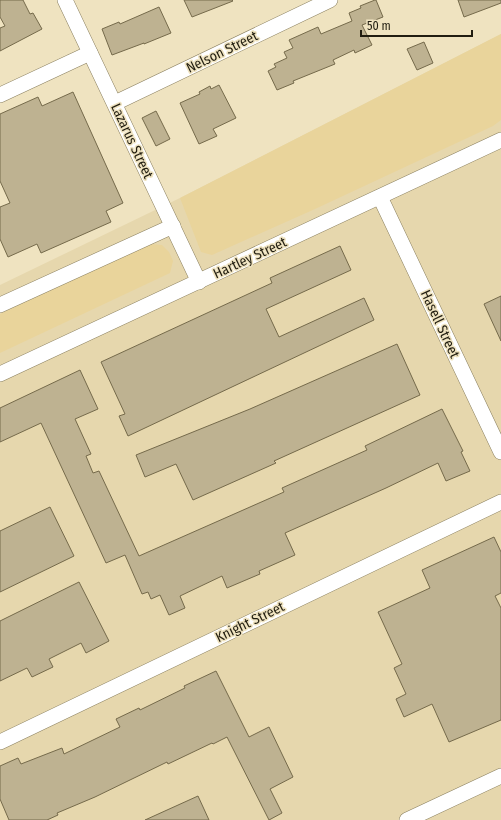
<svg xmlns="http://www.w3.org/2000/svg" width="501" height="820" viewBox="0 0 501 820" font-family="'Fira Sans Condensed',sans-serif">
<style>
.built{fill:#e6d7ad}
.green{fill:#e9d49b}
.building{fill:#beb291;stroke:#756a4b}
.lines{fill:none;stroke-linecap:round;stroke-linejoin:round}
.minor-casing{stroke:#8b8060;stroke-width:16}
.minor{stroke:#fff;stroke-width:15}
.labels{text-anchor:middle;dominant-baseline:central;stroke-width:3;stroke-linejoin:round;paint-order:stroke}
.street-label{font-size:14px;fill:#211d10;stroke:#efe3c0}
</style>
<rect width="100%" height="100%" fill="#efe3c0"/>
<path class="built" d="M 501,34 L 501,820 L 0,820 L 0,285 L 180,198 Z"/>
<g class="green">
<path d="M 501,34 L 501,120 L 493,126 L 315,209 L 212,255 L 201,252 L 180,198 Z"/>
<path d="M 150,244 L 162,245 L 169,252 L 173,261 L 170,273 L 0,353 L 0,314 Z"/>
</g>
<g class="building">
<path d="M 0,0 L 23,0 L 30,14 L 33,13 L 42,29 L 0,51 L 0,28 L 5,26 L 0,17 Z"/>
<path d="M 184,0 L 232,0 L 233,1 L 192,17 Z"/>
<path d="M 375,0 L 376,0 L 383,17 L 362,25 L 372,45 L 355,53 L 354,50 L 333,60 L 335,64 L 293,81 L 294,83 L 277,90 L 268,71 L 276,67 L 274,64 L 287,58 L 284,52 L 293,48 L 289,40 L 318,27 L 321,34 L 352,21 L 349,13 L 361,8 L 360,6 Z"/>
<path d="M 458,0 L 501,0 L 501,3 L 464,17 Z"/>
<path d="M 159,7 L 171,33 L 144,44 L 144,43 L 112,55 L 102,29 L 119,22 L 120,24 Z"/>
<path d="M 424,42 L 433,63 L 417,70 L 407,49 Z"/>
<path d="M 219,85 L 236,118 L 213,129 L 217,136 L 199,144 L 180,103 L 200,94 L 199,92 L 210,86 L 211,89 Z"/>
<path d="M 73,92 L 123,203 L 106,211 L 111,222 L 41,253 L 37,244 L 8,257 L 0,239 L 0,207 L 10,203 L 0,181 L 0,114 L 38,97 L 42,106 Z"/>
<path d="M 156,111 L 170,139 L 156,146 L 142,118 Z"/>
<path d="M 340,246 L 351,270 L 266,309 L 279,337 L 364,298 L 374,320 L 128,436 L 119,416 L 125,414 L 101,362 L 272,283 L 270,278 Z"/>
<path d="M 501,296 L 501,341 L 484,304 Z"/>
<path d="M 397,344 L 420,395 L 274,461 L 276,463 L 193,500 L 176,464 L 145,477 L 136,455 L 250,409 Z"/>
<path d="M 80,370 L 98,409 L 75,419 L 91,454 L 86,456 L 93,473 L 99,471 L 139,556 L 284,492 L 282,488 L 367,450 L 365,446 L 442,409 L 463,451 L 461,452 L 470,471 L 446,481 L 438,463 L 386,488 L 285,533 L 295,555 L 259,571 L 260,574 L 227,588 L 222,576 L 180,596 L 185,608 L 169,615 L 160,595 L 151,599 L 148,592 L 142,594 L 125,555 L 106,563 L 41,423 L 0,442 L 0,408 Z"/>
<path d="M 50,507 L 74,556 L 0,592 L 0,531 Z"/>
<path d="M 494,537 L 501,552 L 501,593 L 495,596 L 501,608 L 501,720 L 449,742 L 432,704 L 404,717 L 396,699 L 406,694 L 394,668 L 402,664 L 378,612 L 430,588 L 422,570 Z"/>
<path d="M 79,582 L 109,641 L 86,653 L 81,643 L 49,659 L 53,667 L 32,677 L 27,668 L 0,681 L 0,621 Z"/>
<path d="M 216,671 L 249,737 L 269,727 L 293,777 L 270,789 L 282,813 L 269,820 L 227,737 L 213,744 L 212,743 L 168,764 L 167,762 L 95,797 L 57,813 L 58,815 L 47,820 L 9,820 L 0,799 L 0,766 L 18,758 L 21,764 L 62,748 L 64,754 L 120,727 L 116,719 L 139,708 L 140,710 L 185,688 L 184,686 Z"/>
<path d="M 198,796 L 209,820 L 145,820 Z"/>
</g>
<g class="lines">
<defs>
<g id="minor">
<path d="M 65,0 L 199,282"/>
<path d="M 0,95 L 90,53"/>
<path d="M 115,103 L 330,0"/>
<path d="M 380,197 L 501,452"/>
<path d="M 0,305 L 173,226"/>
<path d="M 0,374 L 501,140"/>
<path d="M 0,742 L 501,502"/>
<path d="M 407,820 L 501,776"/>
</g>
</defs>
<use href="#minor" class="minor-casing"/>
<use href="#minor" class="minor"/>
</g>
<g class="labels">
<g class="street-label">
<text transform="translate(222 52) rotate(-26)">Nelson Street</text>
<text transform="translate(132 141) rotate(65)">Lazarus Street</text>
<text transform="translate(250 258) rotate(-25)">Hartley Street</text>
<text transform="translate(440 324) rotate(65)">Hasell Street</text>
<text transform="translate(250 622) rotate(-26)">Knight Street</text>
</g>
</g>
<path d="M361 30v6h111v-6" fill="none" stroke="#211d10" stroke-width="2"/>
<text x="367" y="30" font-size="12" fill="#211d10" stroke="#efe3c0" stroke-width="3" paint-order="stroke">50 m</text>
</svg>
